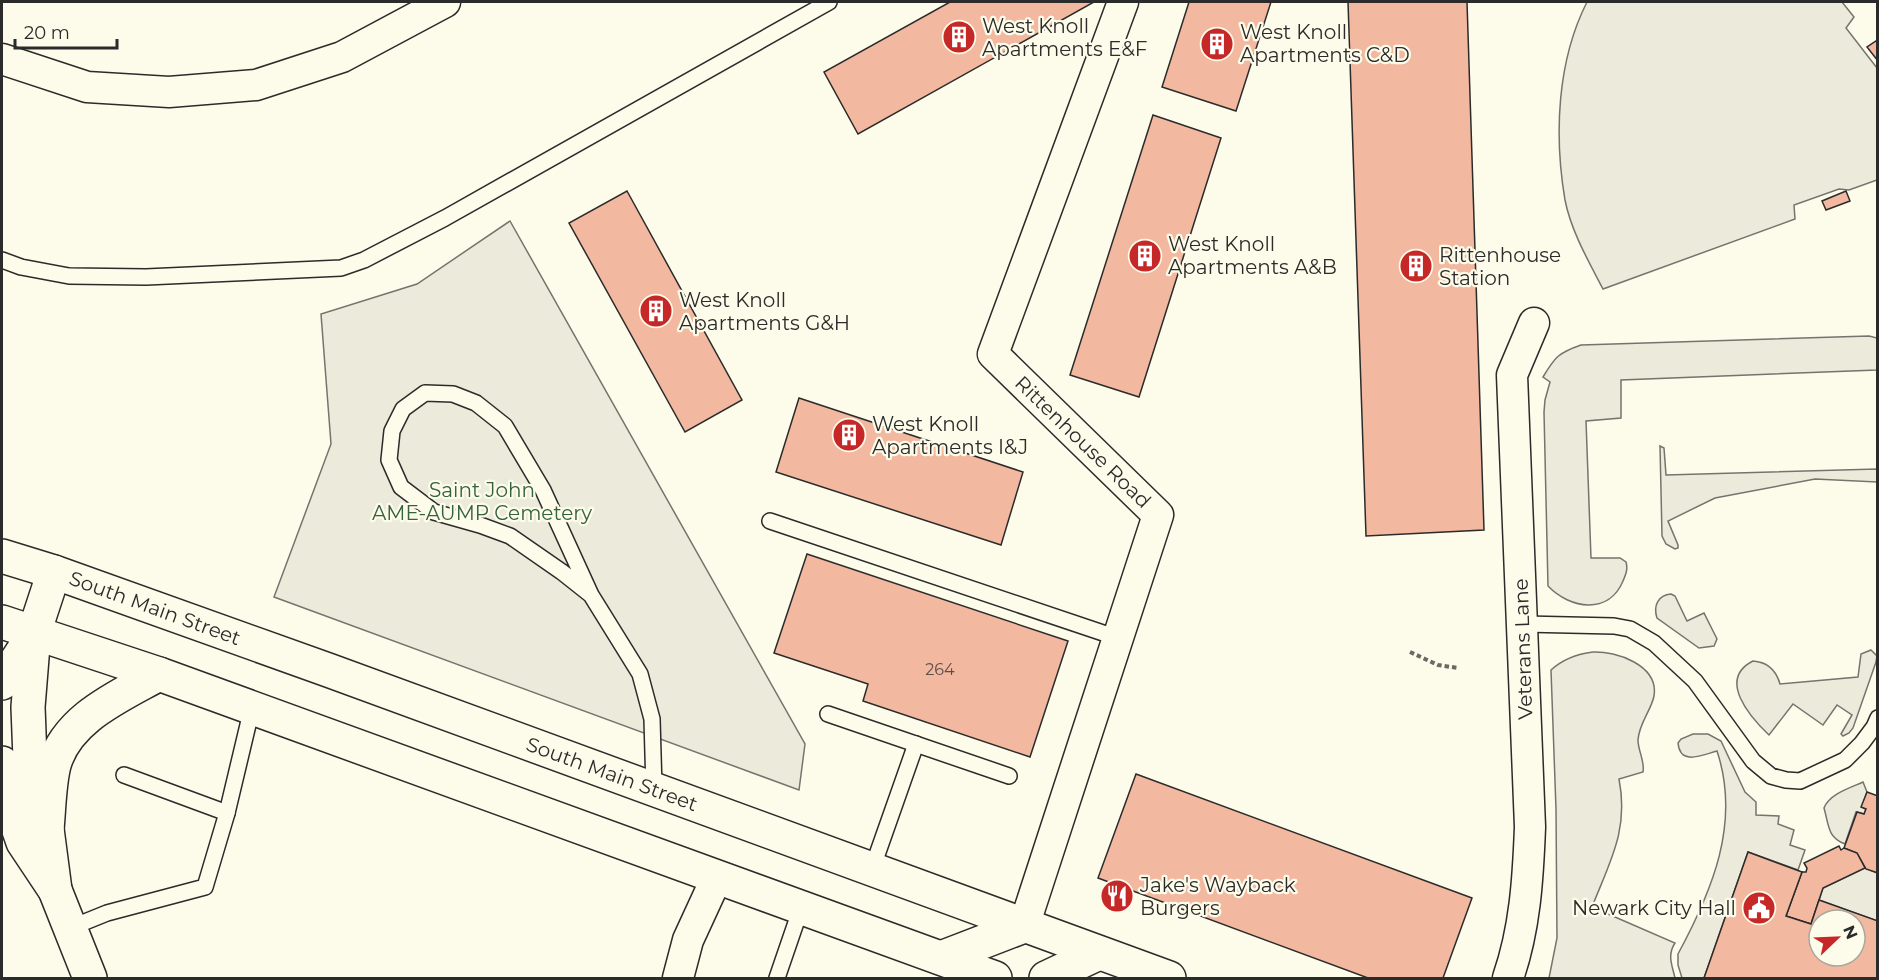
<svg xmlns="http://www.w3.org/2000/svg" width="1879" height="980" viewBox="0 0 1879 980" font-family="Montserrat,sans-serif">
<style>
.green{fill:#ecebdb;stroke:#74746e;stroke-width:1.5}
.building{fill:#f2b8a0;stroke:#2b2b2b;stroke-width:1.5;fill-rule:evenodd}
.lines{fill:none;stroke-linecap:round;stroke-linejoin:round}
.service-casing{stroke:#2b2b2b;stroke-width:18}
.minor-casing{stroke:#2b2b2b;stroke-width:33}
.tertiary-casing{stroke:#2b2b2b;stroke-width:36}
.primary-casing{stroke:#2b2b2b;stroke-width:36}
.path{stroke:#6a6964;stroke-width:4;stroke-dasharray:4.5 3;stroke-linecap:butt}
.service{stroke:#fdfbea;stroke-width:15}
.minor{stroke:#fdfbea;stroke-width:30}
.tertiary{stroke:#fdfbea;stroke-width:33}
.primary{stroke:#fdfbea;stroke-width:33}
.labels{text-anchor:middle;dominant-baseline:central;stroke-width:4.5;stroke-linejoin:round;paint-order:stroke}
.number-label{font-size:16px;fill:#5d4e48}
.poi-label{font-size:20px;fill:#2b2b2b;stroke:#fdfbea;text-anchor:start}
.street-label{font-size:20px;fill:#2b2b2b;stroke:#fdfbea}
.park-label{font-size:20px;fill:#34623c;stroke:#fdfbea}
</style>
<rect width="100%" height="100%" fill="#fdfbea"/>
<g class="green">
<path d="M 1587,2 L 1842,2 L 1854,17 L 1846,28 L 1877,68 L 1877,180 L 1849,190 L 1839,189 L 1794,205 L 1795,219 L 1603,289 C 1589,262 1571,231 1565,200 C 1554,135 1557,61 1587,2 Z"/>
<path d="M 510,221 L 805,744 L 799,790 L 274,597 L 331,444 L 321,314 L 417,284 Z"/>
<path d="M 1869,336 L 1877,338 L 1877,370 L 1621,380 L 1621,418 L 1586,421 L 1591,558 L 1620,558 L 1626,562 C 1628,569 1626,574 1623,581 C 1609,615 1570,609 1548,586 L 1544,412 L 1545,400 L 1550,382 L 1543,377 C 1555,357 1558,353 1581,345 Z"/>
<path d="M 1660,446 L 1664,448 L 1666,475 L 1877,469 L 1877,482 L 1815,479 L 1715,498 L 1668,521 L 1678,545 L 1678,548 L 1675,549 L 1666,544 L 1662,536 Z"/>
<path d="M 1671,594 L 1675,596 L 1687,621 L 1704,613 L 1717,639 L 1714,646 L 1699,648 L 1657,618 C 1653,606 1658,595 1671,594 Z"/>
<path d="M 1871,650 L 1877,656 L 1876,662 L 1853,728 L 1849,733 L 1843,736 L 1841,734 L 1852,715 L 1837,705 L 1823,725 L 1793,704 L 1769,735 C 1750,717 1717,679 1753,661 C 1768,662 1776,670 1780,684 L 1858,677 L 1861,654 Z"/>
<path d="M 1593,652 C 1616,651 1659,665 1654,696 C 1651,711 1639,723 1638,740 C 1638,751 1645,761 1643,772 L 1619,779 C 1629,830 1610,861 1592,907 L 1675,943 C 1667,955 1672,965 1675,978 L 1549,978 L 1557,938 L 1556,809 L 1551,670 C 1563,659 1577,654 1593,652 Z"/>
<path d="M 1693,734 L 1708,734 L 1721,741 L 1745,792 L 1756,802 L 1756,815 L 1779,816 L 1778,824 L 1794,830 L 1790,845 L 1805,850 L 1798,870 L 1748,852 L 1704,978 L 1682,978 L 1678,965 L 1678,954 C 1712,891 1741,823 1717,751 C 1702,755 1680,766 1678,743 L 1681,739 Z"/>
<path d="M 1863,782 L 1867,792 L 1862,807 L 1866,809 L 1864,814 L 1856,812 L 1845,844 C 1827,837 1829,825 1824,808 C 1829,794 1850,788 1863,782 Z"/>
<path d="M 1865,868 L 1877,873 L 1877,921 L 1819,900 L 1823,888 Z"/>
</g>
<g class="building">
<path d="M 950,2 L 1094,2 L 858,134 L 824,72 Z"/>
<path d="M 1189,2 L 1271,2 L 1236,111 L 1162,87 Z"/>
<path d="M 1348,2 L 1467,2 L 1484,530 L 1366,536 Z"/>
<path d="M 1876,41 L 1878,43 L 1878,61 L 1867,47 Z"/>
<path d="M 1153,115 L 1221,138 L 1139,397 L 1070,375 Z"/>
<path d="M 627,191 L 742,400 L 685,432 L 569,223 Z"/>
<path d="M 1846,191 L 1850,201 L 1826,210 L 1822,201 Z"/>
<path d="M 799,398 L 1023,472 L 1001,545 L 776,472 Z"/>
<path d="M 807,554 L 1068,641 L 1030,757 L 863,701 L 868,684 L 774,653 Z"/>
<path d="M 1136,774 L 1472,898 L 1443,978 L 1368,978 L 1098,878 Z"/>
<path d="M 1867,792 L 1878,796 L 1878,873 L 1866,869 L 1857,853 L 1844,848 L 1857,812 L 1864,814 L 1866,809 L 1861,807 Z"/>
<path d="M 1839,846 L 1841,850 L 1844,848 L 1857,853 L 1865,868 L 1823,888 L 1811,924 L 1786,916 L 1802,872 L 1806,872 L 1807,868 L 1804,863 Z"/>
<path d="M 1748,852 L 1802,872 L 1786,916 L 1811,924 L 1819,900 L 1878,921 L 1878,978 L 1704,978 ZM 1819,920 L 1855,920 L 1855,956 L 1819,956 Z"/>
</g>
<g class="lines">
<defs>
<g id="service">
<path d="M 2,260 L 21,267 L 69,276 L 146,277 L 341,268 L 364,260 L 445,218 L 829,2"/>
<path d="M 770,521 L 1118,638"/>
<path d="M 591,595 L 562,572 L 510,536 L 480,525 L 434,512 L 401,487 L 389,460 L 392,431 L 403,409 L 425,393 L 453,394 L 476,403 L 505,426 L 543,490 L 591,595 L 640,674 L 652,719 L 654,789"/>
<path d="M 1522,624 L 1614,626 L 1630,629 L 1654,643 L 1695,681 L 1753,761 L 1771,776 L 1786,780 L 1800,781 L 1845,760 L 1862,743 L 1874,727 L 1878,718"/>
<path d="M 828,714 L 1009,776"/>
<path d="M 124,775 L 227,813"/>
<path d="M 872,869 L 916,744"/>
<path d="M 70,928 L 107,913 L 205,887 L 227,813 L 252,708"/>
<path d="M 777,978 L 801,908"/>
</g>
<g id="minor">
<path d="M 2,59 L 87,87 L 169,92 L 256,85 L 342,57 L 445,2"/>
<path d="M 1024,926 L 1158,515 L 993,354 L 1123,2"/>
<path d="M 678,978 L 688,940 L 717,877"/>
<path d="M 1508,978 C 1525,929 1528,879 1530,827 L 1512,375 L 1534,323"/>
</g>
<g id="tertiary">
<path d="M 54,572 L 34,633 L 28,707 L 30,759 L 35,794 L 47,829 L 55,890"/>
<path d="M 2,683 L 32,637"/>
<path d="M 2,763 L 9,802 L 23,842 L 55,890 L 90,978"/>
</g>
<g id="primary">
<path d="M 2,556 L 54,572 L 328,670 L 1169,978"/>
<path d="M 2,622 L 159,674 L 995,978"/>
<path d="M 47,829 C 49,809 49,785 54,765 C 67,718 120,696 159,674"/>
<path d="M 941,958 L 1024,926"/>
<path d="M 1046,978 L 1099,953"/>
</g>
</defs>
<use href="#service" class="service-casing"/>
<use href="#minor" class="minor-casing"/>
<use href="#tertiary" class="tertiary-casing"/>
<use href="#primary" class="primary-casing"/>
<path class="path" d="M 1410,652 L 1438,665 L 1458,668"/>
<use href="#service" class="service"/>
<use href="#minor" class="minor"/>
<use href="#tertiary" class="tertiary"/>
<use href="#primary" class="primary"/>
</g>
<defs>
<symbol id="building-disc" viewBox="-11 -11 22 22"><circle r="9.5" fill="#c62828" stroke="#fdfbea"/><path d="M-4-6H4V6H1V3H-1V6H-4ZM-2.5-4.3h1.7v1.8h-1.7ZM.8-4.3h1.7v1.8H.8ZM-2.5-1h1.7V.8h-1.7ZM.8-1h1.7V.8H.8Z" fill="#fff"/></symbol>
<symbol id="restaurant-disc" viewBox="-11 -11 22 22"><circle r="9.5" fill="#c62828" stroke="#fdfbea"/><path d="M-5-6h1v4h1v-4h1v4h1v-4h1v5L-1.5 .5V6h-2V.5L-5-1ZM5-6V6H3V1.5H1.5Q1.5-4 5-6Z" fill="#fff"/></symbol>
<symbol id="civic-disc" viewBox="-11 -11 22 22"><circle r="9.5" fill="#c62828" stroke="#fdfbea"/><path d="M-.6-6.5H3V-4.5H.6V-3L4-1V1h2V6H-6V1h2V-1L-.6-3ZM-1.2 2.5V6h2.4V2.5Z" fill="#fff"/></symbol>
</defs>
<g fill-rule="evenodd">
<use href="#building-disc" x="940" y="18" width="38" height="38"/>
<use href="#building-disc" x="1198" y="25" width="38" height="38"/>
<use href="#building-disc" x="1126" y="237" width="38" height="38"/>
<use href="#building-disc" x="1397" y="247" width="38" height="38"/>
<use href="#building-disc" x="637" y="292" width="38" height="38"/>
<use href="#building-disc" x="830" y="416" width="38" height="38"/>
<use href="#restaurant-disc" x="1098" y="877" width="38" height="38"/>
<use href="#civic-disc" x="1740" y="889" width="38" height="38"/>
</g>
<g class="labels">
<g class="number-label">
<text x="940" y="669">264</text>
</g>
<g class="poi-label">
<text x="982" y="26">West Knoll<tspan x="982" dy="23">Apartments E&amp;F</tspan></text>
<text x="1240" y="32">West Knoll<tspan x="1240" dy="23">Apartments C&amp;D</tspan></text>
<text x="1168" y="244">West Knoll<tspan x="1168" dy="23">Apartments A&amp;B</tspan></text>
<text x="1439" y="255">Rittenhouse<tspan x="1439" dy="23">Station</tspan></text>
<text x="679" y="300">West Knoll<tspan x="679" dy="23">Apartments G&amp;H</tspan></text>
<text x="872" y="424">West Knoll<tspan x="872" dy="23">Apartments I&amp;J</tspan></text>
<text x="1140" y="885">Jake's Wayback<tspan x="1140" dy="23">Burgers</tspan></text>
<text x="1736" y="908" text-anchor="end">Newark City Hall</text>
</g>
<g class="street-label">
<text transform="translate(1083 442) rotate(44)">Rittenhouse Road</text>
<text transform="translate(155 608) rotate(20)">South Main Street</text>
<text transform="translate(1523 649) rotate(-92)">Veterans Lane</text>
<text transform="translate(612 774) rotate(20)">South Main Street</text>
</g>
<g class="park-label">
<text x="482" y="490">Saint John<tspan x="482" dy="23">AME-AUMP Cemetery</tspan></text>
</g>
</g>
<rect width="1879" height="980" fill="none" stroke="#2b2b2b" stroke-width="6"/>
<g transform="translate(1837 938) rotate(67)"><circle r="28" fill="#fdfbea" stroke="#a9a89e" stroke-width="1.5"/>
<path d="M0-4.5L10 22L0 15L-10 22Z" fill="#c62828"/>
<text y="-9" font-size="16" font-weight="bold" text-anchor="middle" fill="#2b2b2b">N</text>
</g>
<path d="M15 39v9h102v-9" fill="none" stroke="#2b2b2b" stroke-width="3"/>
<text x="24" y="39" font-size="18" fill="#2b2b2b" stroke="#fdfbea" stroke-width="4.5" paint-order="stroke">20 m</text>
</svg>
